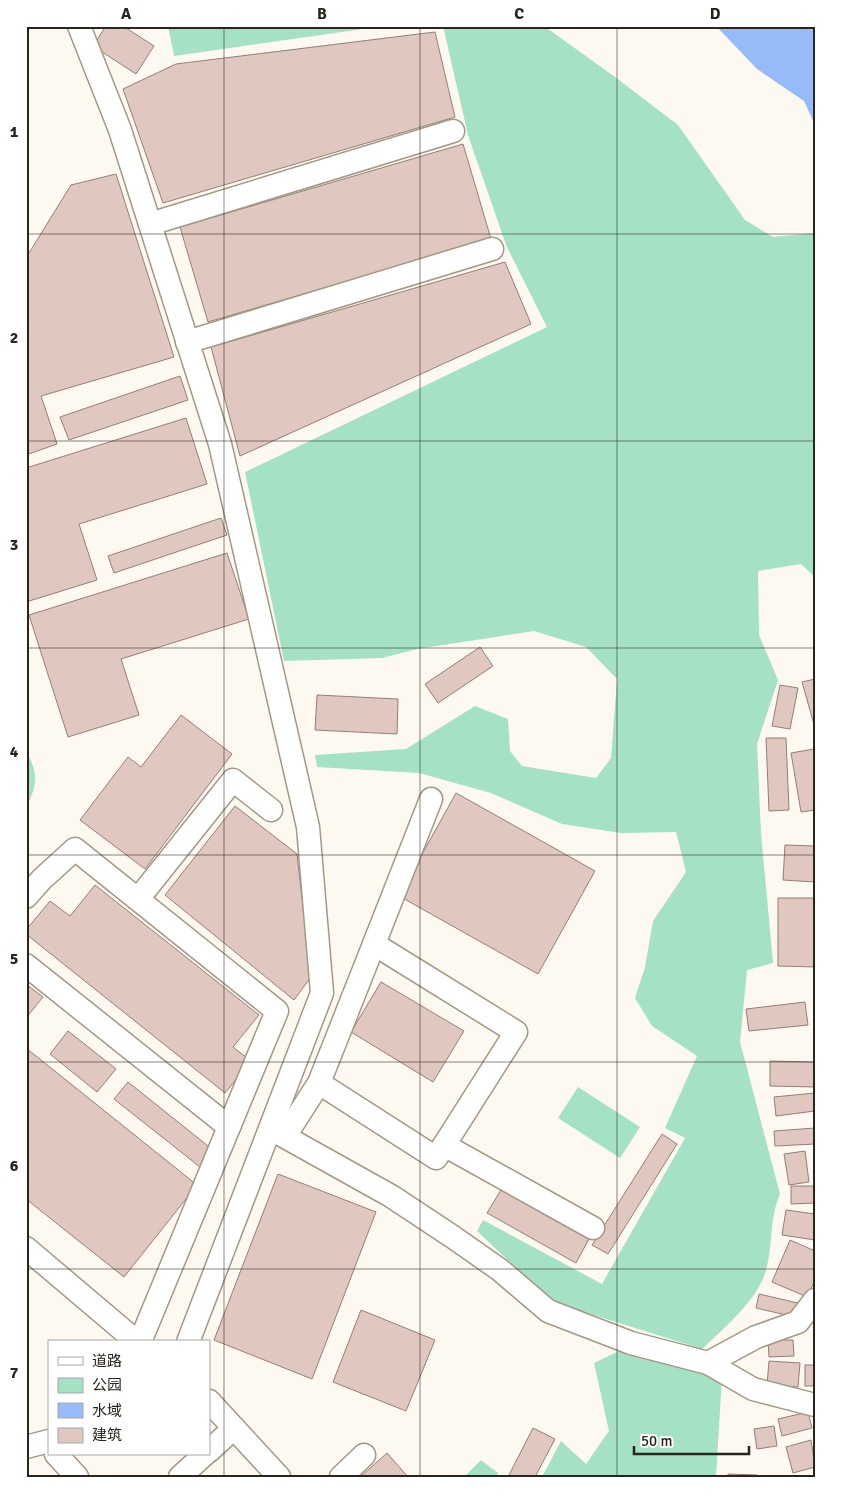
<svg xmlns="http://www.w3.org/2000/svg" width="841" height="1503" viewBox="0 0 841 1503" font-family="Signika,'Noto Sans SC',sans-serif">
<style>
.green{fill:#a5e1c5}
.water{fill:#97bbf8}
.building{fill:#e0c7bf;stroke:#957e77}
.lines{fill:none;stroke-linecap:round;stroke-linejoin:round}
.minor-casing{stroke:#a39885;stroke-width:25}
.minor{stroke:#fff;stroke-width:22}
.grid{fill:none;stroke:#29251d;stroke-width:1;stroke-opacity:0.55}
.neatline{fill:none;stroke:#29251d;stroke-width:2}
.grid-label{font-size:16px;text-anchor:middle;font-weight:bold;fill:#29251d}
</style>
<rect width="100%" height="100%" fill="#fdf9f0"/>
<g class="green">
<path d="M 168,26 L 384,26 L 174,56 Z"/>
<path d="M 443,26 L 544,26 L 615,77 L 678,125 L 745,220 L 773,237 L 815,233 L 815,577 L 801,564 L 758,571 L 759,635 L 778,680 L 757,744 L 761,833 L 773,963 L 747,970 L 740,1042 L 780,1194 C 768,1221 774,1250 764,1276 C 754,1303 722,1330 702,1349 L 552,1302 L 477,1231 L 483,1220 L 602,1284 L 685,1138 L 665,1128 L 697,1056 L 652,1026 L 635,998 L 645,967 L 653,921 L 686,872 L 676,832 L 621,833 L 562,824 L 491,793 L 419,773 L 317,767 L 315,755 L 406,749 L 475,706 L 508,719 L 510,751 L 522,766 L 596,778 L 611,758 L 617,679 L 586,647 L 534,631 L 417,649 L 382,658 L 284,661 L 245,472 L 547,327 L 506,245 L 468,135 Z"/>
<path d="M 26,752 C 39,772 37,787 26,807 Z"/>
<path d="M 578,1087 L 640,1127 L 620,1158 L 558,1118 Z"/>
<path d="M 621,1350 L 722,1376 L 716,1477 L 542,1477 L 561,1441 L 586,1464 L 609,1431 L 594,1363 Z"/>
<path d="M 481,1460 L 498,1473 L 496,1477 L 464,1477 Z"/>
</g>
<path class="water" d="M 716,26 L 815,26 L 815,125 L 804,101 L 757,69 Z"/>
<g class="building">
<path d="M 106,26 L 123,26 L 154,46 L 136,74 L 93,46 Z"/>
<path d="M 435,32 L 455,117 L 163,203 L 123,89 L 176,64 Z"/>
<path d="M 463,144 L 491,239 L 208,322 L 180,227 Z"/>
<path d="M 116,174 L 174,357 L 41,396 L 57,444 L 26,455 L 26,258 L 71,185 Z"/>
<path d="M 505,262 L 531,324 L 240,456 L 211,347 Z"/>
<path d="M 180,376 L 188,400 L 69,440 L 60,417 Z"/>
<path d="M 186,418 L 207,484 L 79,524 L 97,580 L 26,602 L 26,468 Z"/>
<path d="M 221,518 L 227,535 L 114,573 L 108,556 Z"/>
<path d="M 227,553 L 249,619 L 121,659 L 139,715 L 68,737 L 29,615 Z"/>
<path d="M 480,647 L 493,666 L 438,703 L 425,684 Z"/>
<path d="M 815,679 L 815,728 L 802,682 Z"/>
<path d="M 780,685 L 798,688 L 790,729 L 772,726 Z"/>
<path d="M 317,695 L 398,699 L 397,734 L 315,730 Z"/>
<path d="M 181,715 L 232,754 L 145,869 L 80,820 L 128,757 L 141,767 Z"/>
<path d="M 766,738 L 786,738 L 789,810 L 769,811 Z"/>
<path d="M 814,749 L 815,810 L 801,812 L 791,753 Z"/>
<path d="M 456,793 L 595,871 L 538,974 L 399,896 Z"/>
<path d="M 235,806 L 297,854 L 311,977 L 294,1000 L 165,895 Z"/>
<path d="M 785,845 L 815,846 L 815,882 L 783,880 Z"/>
<path d="M 95,885 L 259,1015 L 233,1047 L 251,1061 L 225,1093 L 26,934 L 26,930 L 50,901 L 70,916 Z"/>
<path d="M 778,898 L 815,898 L 815,967 L 778,966 Z"/>
<path d="M 381,982 L 464,1031 L 433,1082 L 351,1032 Z"/>
<path d="M 26,984 L 43,997 L 26,1018 Z"/>
<path d="M 805,1002 L 808,1025 L 749,1031 L 746,1009 Z"/>
<path d="M 68,1031 L 116,1069 L 97,1092 L 50,1054 Z"/>
<path d="M 26,1048 L 197,1185 L 124,1277 L 26,1199 Z"/>
<path d="M 770,1061 L 815,1062 L 815,1087 L 770,1086 Z"/>
<path d="M 128,1082 L 213,1150 L 200,1167 L 114,1099 Z"/>
<path d="M 815,1093 L 815,1111 L 776,1116 L 774,1097 Z"/>
<path d="M 815,1128 L 815,1144 L 775,1146 L 774,1131 Z"/>
<path d="M 662,1134 L 677,1144 L 608,1254 L 592,1245 Z"/>
<path d="M 805,1151 L 809,1182 L 789,1185 L 784,1154 Z"/>
<path d="M 278,1174 L 376,1212 L 312,1379 L 214,1340 Z"/>
<path d="M 791,1186 L 815,1186 L 815,1203 L 791,1204 Z"/>
<path d="M 502,1188 L 590,1237 L 576,1263 L 487,1213 Z"/>
<path d="M 786,1210 L 815,1214 L 815,1240 L 782,1235 Z"/>
<path d="M 790,1240 L 815,1251 L 815,1280 L 807,1297 L 772,1282 Z"/>
<path d="M 759,1294 L 802,1304 L 799,1318 L 756,1308 Z"/>
<path d="M 361,1310 L 435,1340 L 406,1411 L 333,1382 Z"/>
<path d="M 768,1340 L 793,1340 L 794,1356 L 769,1357 Z"/>
<path d="M 769,1361 L 800,1363 L 798,1387 L 767,1385 Z"/>
<rect x="805" y="1365" width="10" height="21"/>
<path d="M 808,1412 L 812,1428 L 782,1436 L 778,1419 Z"/>
<path d="M 774,1426 L 777,1446 L 757,1449 L 754,1429 Z"/>
<path d="M 533,1428 L 555,1439 L 535,1477 L 508,1477 Z"/>
<path d="M 811,1440 L 815,1467 L 793,1473 L 786,1447 Z"/>
<path d="M 387,1453 L 408,1477 L 360,1477 Z"/>
<path d="M 728,1474 L 757,1475 L 757,1477 L 728,1477 Z"/>
</g>
<g class="lines">
<defs>
<g id="minor">
<path d="M 79,26 L 120,130 L 220,444 L 308,827 L 322,993 L 188,1342"/>
<path d="M 150,224 L 453,131"/>
<path d="M 187,342 L 492,249"/>
<path d="M 26,897 L 42,879 L 75,849 L 277,1011 L 140,1342"/>
<path d="M 138,899 L 233,780 L 271,810"/>
<path d="M 374,944 L 431,799"/>
<path d="M 26,965 L 229,1127"/>
<path d="M 271,1129 L 391,1196 L 453,1237 L 500,1270 L 548,1311 L 631,1343 L 708,1363 L 756,1337 L 798,1322 L 815,1300"/>
<path d="M 285,1136 L 319,1083 L 436,1158 L 516,1032 L 374,944 L 319,1083"/>
<path d="M 444,1145 L 593,1228"/>
<path d="M 26,1248 L 137,1342"/>
<path d="M 708,1363 L 753,1389 L 815,1405"/>
<path d="M 209,1401 L 279,1477"/>
<path d="M 26,1447 L 49,1441"/>
<path d="M 209,1451 L 234,1428"/>
<path d="M 56,1454 L 77,1477"/>
<path d="M 180,1477 L 205,1454"/>
<path d="M 341,1477 L 364,1455"/>
</g>
</defs>
<use href="#minor" class="minor-casing"/>
<use href="#minor" class="minor"/>
</g>
<path class="grid" d="M 224,26 L 224,1477M 420,26 L 420,1477M 617,26 L 617,1477M 26,234 L 815,234M 26,441 L 815,441M 26,648 L 815,648M 26,855 L 815,855M 26,1062 L 815,1062M 26,1269 L 815,1269"/>
<rect width="841" height="1503" fill="none" stroke="#ffffff" stroke-width="55"/>
<rect x="48" y="1340" width="162" height="115" fill="#ffffff" stroke="#a9a8a5"/>
<rect x="58" y="1357" width="25" height="8" fill="#ffffff" stroke="#a9a8a5"/>
<text x="92" y="1366" font-size="15" fill="#29251d">道路</text>
<rect x="58" y="1378" width="25" height="15" fill="#a5e1c5" stroke="#a9a8a5"/>
<text x="92" y="1390" font-size="15" fill="#29251d">公园</text>
<rect x="58" y="1403" width="25" height="15" fill="#97bbf8" stroke="#a9a8a5"/>
<text x="92" y="1416" font-size="15" fill="#29251d">水域</text>
<rect x="58" y="1428" width="25" height="15" fill="#e0c7bf" stroke="#a9a8a5"/>
<text x="92" y="1440" font-size="15" fill="#29251d">建筑</text>
<path d="M634 1446v8h115v-8" fill="none" stroke="#29251d" stroke-width="2.5"/>
<text x="641" y="1446" font-size="15" fill="#29251d" stroke="#ffffff" stroke-width="4" paint-order="stroke">50 m</text>
<rect x="28" y="28" width="786" height="1448" class="neatline"/>
<g class="grid-label">
<text x="126" y="19">A</text>
<text x="322" y="19">B</text>
<text x="519" y="19">C</text>
<text x="715" y="19">D</text>
<text x="14" y="137">1</text>
<text x="14" y="343">2</text>
<text x="14" y="550">3</text>
<text x="14" y="757">4</text>
<text x="14" y="964">5</text>
<text x="14" y="1171">6</text>
<text x="14" y="1378">7</text>
</g>
</svg>
